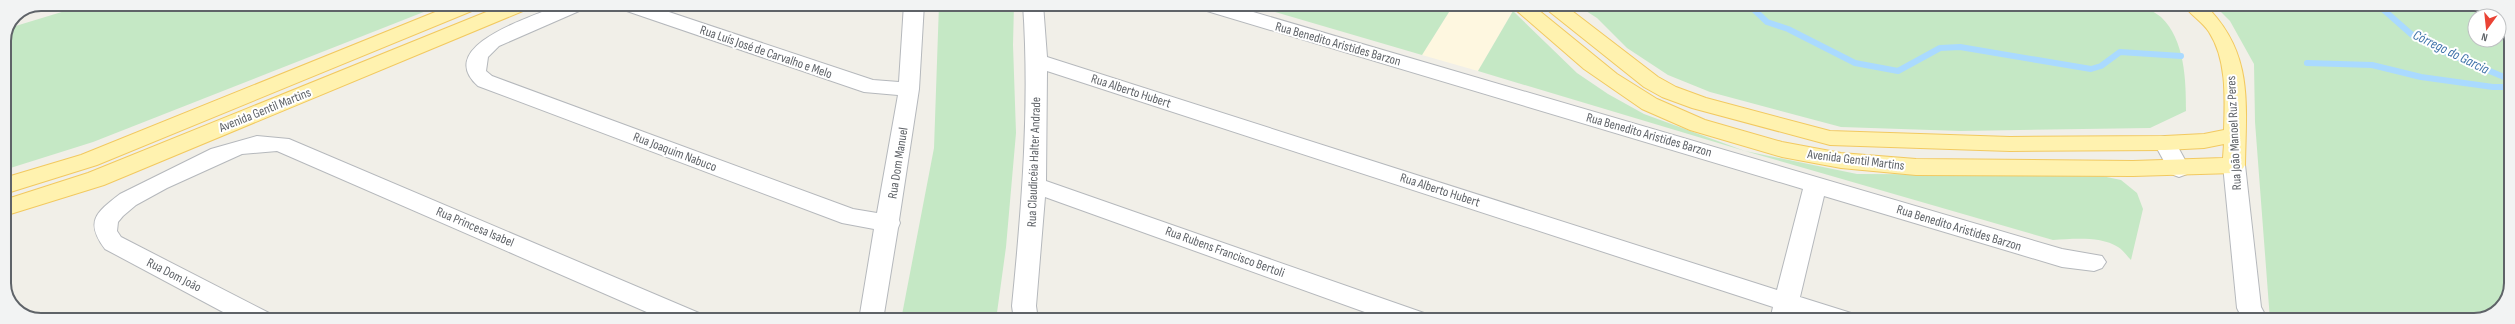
<svg xmlns="http://www.w3.org/2000/svg" width="2515" height="324" viewBox="0 0 2515 324" font-family="'Sofia Sans Condensed',sans-serif">
<style>
.commercial{fill:#fef7e0}
.green{fill:#c5e8c5;fill-rule:evenodd}
.lines{fill:none;stroke-linecap:round;stroke-linejoin:round}
.stream{stroke:#aadaff;stroke-width:6}
.minor-casing{stroke:#b5b8bc;stroke-width:2}
.major-casing{stroke:#f2c960;stroke-width:2}
.minor{fill:#fff;fill-rule:evenodd}
.major{fill:#fff2af;fill-rule:evenodd}
.labels{text-anchor:middle;dominant-baseline:central;stroke-width:4;stroke-linejoin:round;paint-order:stroke}
.street-label{font-size:13px;fill:#5f6368;stroke:#fff}
.water-label{font-size:14px;font-style:italic;fill:#4174aa;stroke:#fff}
.rim{fill:none;stroke:#5f6368;stroke-width:2}
</style>
<rect width="100%" height="100%" fill="#f1efe8"/>
<path class="commercial" d="M 1454,4 L 1503,4 L 1513,11 L 1478,71 L 1422,55 Z"/>
<g class="green">
<path d="M 88,4 L 444,4 L 93,142 L 4,170 L 4,41 L 9,28 Z"/>
<path d="M 939,4 L 1014,4 L 1013,45 L 1016,133 L 1006,247 L 996,320 L 901,320 L 934,148 Z"/>
<path d="M 1248,4 L 1454,4 L 1422,55 Z"/>
<path d="M 1575,4 L 2139,4 C 2146,8 2155,12 2161,17 C 2185,40 2186,80 2186,111 L 2150,128 L 1961,131 L 1841,127 L 1710,92 L 1668,75 L 1627,48 L 1597,18 Z"/>
<path d="M 2213,4 L 2478,4 L 2500,15 L 2511,37 L 2511,287 L 2498,311 L 2474,320 L 2270,320 L 2255,122 L 2254,64 L 2230,21 ZM 2475,16 L 2499,16 L 2499,40 L 2475,40 Z"/>
<path d="M 1513,11 L 1577,73 L 1608,94 L 1644,114 L 1745,151 L 1857,174 L 2097,175 L 2121,180 L 2137,193 L 2143,209 L 2131,260 C 2127,256 2123,250 2118,247 C 2100,236 2073,239 2053,240 L 1745,151 L 1478,71 Z"/>
</g>
<g class="lines">
<g class="stream">
<path d="M 1748,4 L 1767,22 L 1788,29 L 1855,63 L 1898,71 L 1940,48 L 1960,47 L 2091,69 L 2101,66 L 2120,52 L 2181,56"/>
<path d="M 2377,4 L 2411,34 L 2440,50 L 2511,80"/>
<path d="M 2307,63 L 2372,65 L 2421,77 L 2493,87 L 2511,87"/>
</g>
<defs>
<g id="minor">
<path d="M 562,4 L 589,4 L 586,8 L 499,46 L 488,57 L 486,71 L 492,76 L 853,209 L 877,213 L 898,95 L 864,92 L 618,8 L 615,4 L 645,4 L 873,80 L 899,82 L 904,4 L 924,4 L 919,89 L 899,220 L 900,223 L 898,228 L 883,320 L 859,320 L 874,229 L 842,223 L 478,86 C 432,45 536,16 562,4 Z"/>
<path d="M 1023,4 L 1043,4 L 1047,57 L 1777,290 L 1803,189 L 1197,8 L 1194,4 L 1226,4 L 2062,249 L 2102,256 L 2106,262 L 2102,268 L 2094,271 L 2062,267 L 1824,196 L 1800,297 L 1851,313 L 1854,320 L 1812,320 L 1796,314 L 1794,320 L 1770,320 L 1773,307 L 1047,71 L 1046,181 L 1424,313 L 1427,320 L 1387,320 L 1045,197 L 1036,306 L 1038,320 L 1014,320 L 1012,306 C 1022,205 1030,106 1023,4 Z"/>
<path d="M 257,136 L 289,139 L 699,313 L 702,320 L 665,320 L 277,151 L 242,154 L 167,188 L 136,205 L 123,216 L 118,222 L 117,231 L 121,237 L 269,313 L 272,320 L 238,320 L 105,249 C 85,222 95,213 120,194 L 211,149 Z"/>
<path d="M 2165,136 L 2173,138 L 2190,169 L 2187,174 L 2179,177 L 2171,174 L 2154,143 L 2157,138 Z"/>
<path d="M 2234,157 L 2242,160 L 2245,165 L 2261,307 L 2268,320 L 2243,320 L 2237,308 L 2223,165 L 2226,160 Z"/>
</g>
<g id="major">
<path d="M 455,4 L 482,4 L 479,8 L 97,165 L 4,194 L 4,178 L 81,155 Z"/>
<path d="M 506,4 L 533,4 L 530,8 L 104,185 L 4,216 L 4,200 L 88,173 Z"/>
<path d="M 1509,4 L 1531,4 L 1617,74 L 1657,99 L 1705,120 L 1782,142 L 1841,153 L 1916,159 L 2133,161 L 2223,158 L 2224,144 L 2204,148 L 2165,150 L 2010,151 L 1830,145 L 1692,108 L 1662,97 L 1644,87 L 1540,4 L 1563,4 L 1658,77 L 1676,87 L 1706,98 L 1830,131 L 2010,137 L 2165,136 L 2204,134 L 2224,130 C 2225,98 2227,60 2209,32 C 2202,21 2190,15 2183,4 L 2204,4 C 2254,52 2246,102 2245,165 L 2242,170 L 2234,173 L 2133,176 L 1916,175 L 1841,168 L 1782,157 L 1690,130 L 1642,109 L 1584,69 Z"/>
</g>
</defs>
<use href="#minor" class="minor-casing"/>
<use href="#major" class="major-casing"/>
<use href="#minor" class="minor"/>
<use href="#major" class="major"/>
</g>
<g class="labels">
<g class="street-label">
<text transform="translate(1338 44) rotate(16)">Rua Benedito Aristides Barzon</text>
<text transform="translate(766 52) rotate(19)">Rua Luís José de Carvalho e Melo</text>
<text transform="translate(1131 91) rotate(18)">Rua Alberto Hubert</text>
<text transform="translate(265 110) rotate(-22)">Avenida Gentil Martins</text>
<text transform="translate(2234 133) rotate(-93)">Rua João Manoel Ruz Peres</text>
<text transform="translate(1649 135) rotate(16)">Rua Benedito Aristides Barzon</text>
<text transform="translate(675 152) rotate(21)">Rua Joaquim Nabuco</text>
<text transform="translate(1856 160) rotate(7)">Avenida Gentil Martins</text>
<text transform="translate(1034 162) rotate(-88)">Rua Claudicéia Halter Andrade</text>
<text transform="translate(898 163) rotate(-81)">Rua Dom Manuel</text>
<text transform="translate(1440 190) rotate(18)">Rua Alberto Hubert</text>
<text transform="translate(475 227) rotate(23)">Rua Princesa Isabel</text>
<text transform="translate(1959 228) rotate(17)">Rua Benedito Aristides Barzon</text>
<text transform="translate(1225 252) rotate(20)">Rua Rubens Francisco Bertoli</text>
<text transform="translate(174 275) rotate(27)">Rua Dom João</text>
</g>
<g class="water-label">
<text transform="translate(2451 52) rotate(26)">Córrego do Garcia</text>
</g>
</g>
<path d="M0 0H2515V324H0ZM41 11H2474A30 30 0 0 1 2504 41V283A30 30 0 0 1 2474 313H41A30 30 0 0 1 11 283V41A30 30 0 0 1 41 11Z" fill="#f2f3f3" fill-rule="evenodd"/>
<path class="rim" d="M41 11H2474A30 30 0 0 1 2504 41V283A30 30 0 0 1 2474 313H41A30 30 0 0 1 11 283V41A30 30 0 0 1 41 11Z"/>
<g transform="translate(2487 28) rotate(195)"><circle r="19" fill="#ffffff" stroke="#bfc1c3"/>
<path d="M0-3L7 15L0 10L-7 15Z" fill="#ea4335"/>
<text y="-6" font-size="11" font-weight="bold" text-anchor="middle" fill="#5f6368">N</text>
</g>
</svg>
